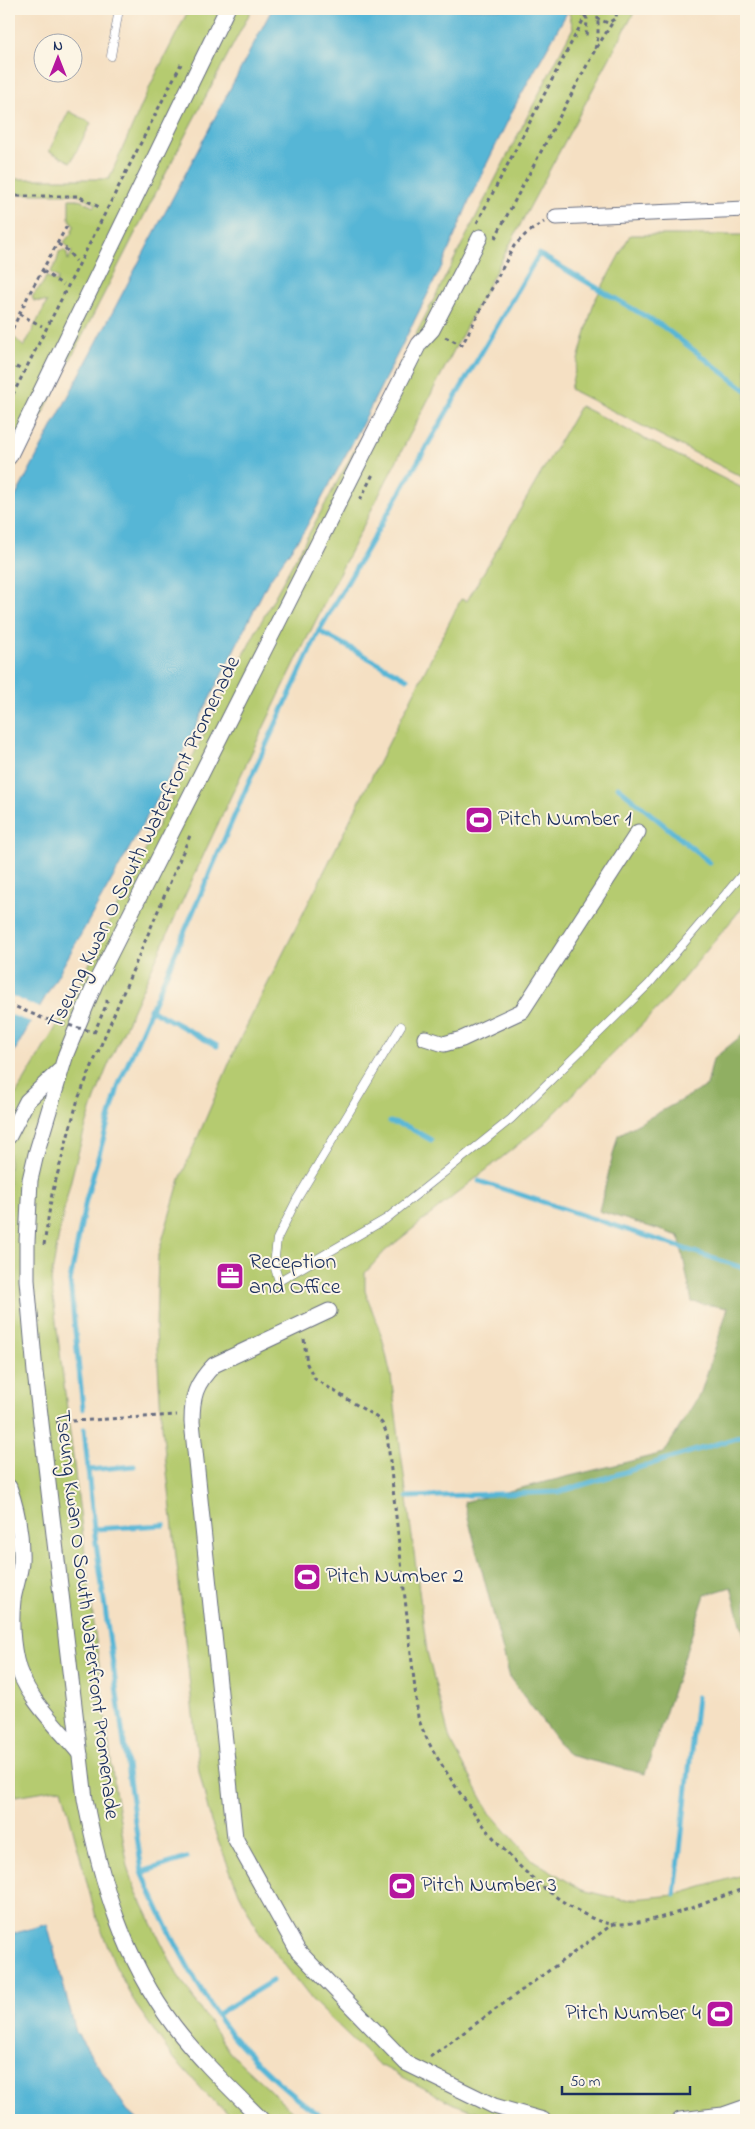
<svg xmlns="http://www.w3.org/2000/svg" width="755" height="2129" viewBox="0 0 755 2129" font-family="'Indie Flower',sans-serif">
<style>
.green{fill:#b5cb6f;stroke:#687d66}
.forest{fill:#90af62;stroke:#566f60}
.water{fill:#57b6d6;stroke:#39729a}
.pier{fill:#f5e0c3}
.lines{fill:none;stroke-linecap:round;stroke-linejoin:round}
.stream{stroke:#57b6d6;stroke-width:5}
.lane-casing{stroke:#676d81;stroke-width:9}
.street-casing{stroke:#676d81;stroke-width:17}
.path{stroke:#676d81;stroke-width:3;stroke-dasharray:4 4;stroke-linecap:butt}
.lane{stroke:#fff;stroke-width:8}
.street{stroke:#fff;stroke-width:15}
.path-bridge{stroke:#676d81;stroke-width:3;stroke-dasharray:4 4;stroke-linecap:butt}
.labels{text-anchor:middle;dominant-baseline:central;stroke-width:4;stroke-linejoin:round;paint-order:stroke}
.poi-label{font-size:22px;fill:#1b2f5e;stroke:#fcf5e5;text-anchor:start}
.street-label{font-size:22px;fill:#1b2f5e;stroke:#fcf5e5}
</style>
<rect width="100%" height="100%" fill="#fcf5e5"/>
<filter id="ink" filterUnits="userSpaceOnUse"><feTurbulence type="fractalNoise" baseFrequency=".02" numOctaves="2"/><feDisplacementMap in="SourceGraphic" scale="10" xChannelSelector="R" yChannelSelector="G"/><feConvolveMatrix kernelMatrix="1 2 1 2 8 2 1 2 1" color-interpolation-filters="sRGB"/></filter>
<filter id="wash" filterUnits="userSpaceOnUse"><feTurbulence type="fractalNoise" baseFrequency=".0096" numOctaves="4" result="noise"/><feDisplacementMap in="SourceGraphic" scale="20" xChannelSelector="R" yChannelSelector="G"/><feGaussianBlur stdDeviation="1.12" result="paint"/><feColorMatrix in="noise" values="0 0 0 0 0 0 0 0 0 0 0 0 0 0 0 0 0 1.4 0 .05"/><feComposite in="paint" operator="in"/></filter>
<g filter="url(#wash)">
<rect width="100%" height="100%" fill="#f5e0c3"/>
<g class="green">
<path d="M 189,9 L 252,9 L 189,128 L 9,479 L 9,366 L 13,368 L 15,364 L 9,361 L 10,341 L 15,338 L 24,347 L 47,302 L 34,301 L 32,297 C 37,289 44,285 46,276 L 57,282 L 58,278 L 50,273 L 57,261 L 59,252 L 64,250 L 67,253 L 68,260 L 72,252 L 64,242 L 71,234 L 74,226 L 69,218 L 69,199 L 77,199 L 94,207 L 96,204 L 77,194 L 9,194 L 9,179 L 109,179 L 152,82 Z"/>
<path d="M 568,9 L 636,9 C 497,267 357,528 232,794 C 198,866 165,939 132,1012 C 124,1031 114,1050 106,1070 C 79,1137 62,1210 51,1281 L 114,1785 L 128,1867 L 136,1891 L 177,1974 L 230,2053 L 302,2120 L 236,2120 L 209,2097 L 171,2055 L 136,2005 L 114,1963 L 95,1913 L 62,1788 L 16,1796 L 9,1724 L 9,1106 L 70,1004 L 113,915 L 256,631 L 389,387 L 566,41 L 573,28 Z"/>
<path d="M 69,111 L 91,123 L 71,162 L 49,151 Z"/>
<path d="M 630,235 L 746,235 L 746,479 L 570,389 L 594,302 Z"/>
<path d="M 580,406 L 746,490 L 746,903 L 663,1003 L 545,1123 L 385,1251 L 365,1273 L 365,1291 L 382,1337 L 391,1376 L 427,1652 L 450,1740 L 490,1813 L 531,1859 L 582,1890 L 623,1900 L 675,1895 L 746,1874 L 746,2120 L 502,2120 L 454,2104 L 378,2064 L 313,2001 L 260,1934 L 239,1893 L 211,1822 L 199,1771 L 161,1416 L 156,1329 L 158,1255 L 180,1179 L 237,1045 L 461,599 L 467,601 Z"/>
</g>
<path class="forest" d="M 746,1032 L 746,1642 L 731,1587 L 705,1595 L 645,1774 L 568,1755 L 510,1678 L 464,1502 L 664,1453 L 701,1392 L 728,1308 L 692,1302 L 679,1236 L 599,1211 L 618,1135 L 707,1086 L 713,1059 Z"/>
<g class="water">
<path d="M 272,9 L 569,9 L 517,102 L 473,192 L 443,264 L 355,438 L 304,531 L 268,582 L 186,746 L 118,869 L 9,1061 L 9,509 Z"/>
<path d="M 9,1924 L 12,1934 L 47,1924 L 76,2032 L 127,2110 L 138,2120 L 9,2120 Z"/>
</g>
<path class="pier" d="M 9,995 L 40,1008 L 32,1023 L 9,1014 Z"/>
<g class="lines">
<g class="stream">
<path d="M 319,631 L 407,679"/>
<path d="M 618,787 L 710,863"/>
<path d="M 150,1009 L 217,1046"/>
<path d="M 390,1122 L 408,1127 L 431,1140"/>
<path d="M 479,1181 L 746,1269"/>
<path d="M 83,1409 L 70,1281 L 86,1200 L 119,1084 L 248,784 L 319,631 L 539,254 L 662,326 L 746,390"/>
<path d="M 84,1429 L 94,1529 L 142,1872 C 162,1919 188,1970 216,2014 C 238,2048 293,2099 328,2120"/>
<path d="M 88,1470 L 134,1466"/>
<path d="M 407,1497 L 559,1492 L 746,1435"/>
<path d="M 94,1529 L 164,1525"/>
<path d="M 142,1872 L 187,1858"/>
<path d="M 675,1895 L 697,1697"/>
<path d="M 216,2015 L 272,1981"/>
</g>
</g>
</g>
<g filter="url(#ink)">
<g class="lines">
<defs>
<g id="lane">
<path d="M 111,56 L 119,9"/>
<path d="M 401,1026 L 297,1199 L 277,1239 L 274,1265 L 279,1281 L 386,1219 L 511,1119 L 649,984 L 746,870"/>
</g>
<g id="street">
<path d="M 556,217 L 746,209"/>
<path d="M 9,457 L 227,9"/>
<path d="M 425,1038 L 444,1044 L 462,1039 L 522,1011 L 638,832"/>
<path d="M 9,1136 L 27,1101 L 59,1071"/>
<path d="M 329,1311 L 214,1365 C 195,1384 192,1397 192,1422 L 235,1838 L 298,1951 L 406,2063 L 494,2106 L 543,2120"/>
<path d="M 9,1487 C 18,1512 22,1536 21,1562 C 20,1575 15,1587 13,1600 C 11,1619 12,1642 16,1660 C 23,1695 58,1727 80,1754"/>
<path d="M 262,2120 C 232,2090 200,2060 174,2026 C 124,1960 100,1879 85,1799 L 35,1372 L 27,1280 L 27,1242 L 30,1180 L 36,1154 L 66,1054 L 95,984 L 419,344 L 432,330 L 480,237"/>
<path d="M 680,2120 L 723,2115 L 746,2107"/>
</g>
</defs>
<use href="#lane" class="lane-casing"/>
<use href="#street" class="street-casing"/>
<g class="path">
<path d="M 572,9 L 585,16"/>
<path d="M 596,9 L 598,19 L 608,23 L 616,18 L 617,9"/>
<path d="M 595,49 L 598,37 L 598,19"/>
<path d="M 9,196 L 78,196 L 99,207"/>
<path d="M 477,223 L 589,9"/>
<path d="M 495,238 L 594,52 L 614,20"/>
<path d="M 58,244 L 65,248 L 76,261"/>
<path d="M 43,271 L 63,285"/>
<path d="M 19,314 L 42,326"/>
<path d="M 9,336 L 29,294 L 67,226"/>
<path d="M 445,337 L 462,345 L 514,246 L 527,233 L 544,222"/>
<path d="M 9,363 L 20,369"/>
<path d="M 9,402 L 181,64"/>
<path d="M 360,500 L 373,474"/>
<path d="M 94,1033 L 107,1003 L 107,997"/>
<path d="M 44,1245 L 52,1194 L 78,1099 L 191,833"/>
<path d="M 304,1339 L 307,1364 L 315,1379 L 376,1417 L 382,1423 L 387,1434 L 418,1717 C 426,1742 440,1762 454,1784 C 486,1832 522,1877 573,1908 C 586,1915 600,1924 615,1924 C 659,1924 705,1902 746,1888"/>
<path d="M 56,1422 L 177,1415"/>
<path d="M 430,2057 L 613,1924"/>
</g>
<use href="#lane" class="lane"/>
<use href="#street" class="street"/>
<g class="path-bridge">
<path d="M 581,9 L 587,19 L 586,37"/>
<path d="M 9,1004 L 42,1018 L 94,1032"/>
</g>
</g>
</g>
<defs>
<symbol id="stadium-square" viewBox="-11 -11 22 22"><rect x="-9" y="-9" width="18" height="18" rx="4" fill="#b5179e" stroke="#fcf5e5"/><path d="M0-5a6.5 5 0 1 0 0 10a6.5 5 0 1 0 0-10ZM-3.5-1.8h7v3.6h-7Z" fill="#fff"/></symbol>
<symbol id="office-square" viewBox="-11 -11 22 22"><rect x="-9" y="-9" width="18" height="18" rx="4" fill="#b5179e" stroke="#fcf5e5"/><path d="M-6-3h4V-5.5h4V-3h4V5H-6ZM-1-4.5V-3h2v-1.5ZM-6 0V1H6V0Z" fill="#fff"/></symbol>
</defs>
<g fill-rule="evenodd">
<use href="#stadium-square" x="463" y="804" width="32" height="32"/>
<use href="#office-square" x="214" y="1260" width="32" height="32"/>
<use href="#stadium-square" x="291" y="1561" width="32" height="32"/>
<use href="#stadium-square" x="386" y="1870" width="32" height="32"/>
<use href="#stadium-square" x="704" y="1998" width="32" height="32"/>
</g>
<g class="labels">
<g class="poi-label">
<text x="498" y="820">Pitch Number 1</text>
<text x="249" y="1263">Reception<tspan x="249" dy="25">and Office</tspan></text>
<text x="326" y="1577">Pitch Number 2</text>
<text x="421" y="1886">Pitch Number 3</text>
<text x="701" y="2014" text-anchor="end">Pitch Number 4</text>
</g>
<g class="street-label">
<text transform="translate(145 843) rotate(-64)">Tseung Kwan O South Waterfront Promenade</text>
<text transform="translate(86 1615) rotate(83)">Tseung Kwan O South Waterfront Promenade</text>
</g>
</g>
<rect width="755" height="2129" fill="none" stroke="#fcf5e5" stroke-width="30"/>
<g transform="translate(58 58)"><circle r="24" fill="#fcf5e5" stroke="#a2a6af"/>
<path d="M0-4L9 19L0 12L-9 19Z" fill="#b5179e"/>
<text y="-8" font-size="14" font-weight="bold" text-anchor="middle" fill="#1b2f5e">N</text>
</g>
<path d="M562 2086v8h128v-8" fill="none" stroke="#1b2f5e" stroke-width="2.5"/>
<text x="570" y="2086" font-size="15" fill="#1b2f5e" stroke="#fcf5e5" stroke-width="4" paint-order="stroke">50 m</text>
</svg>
